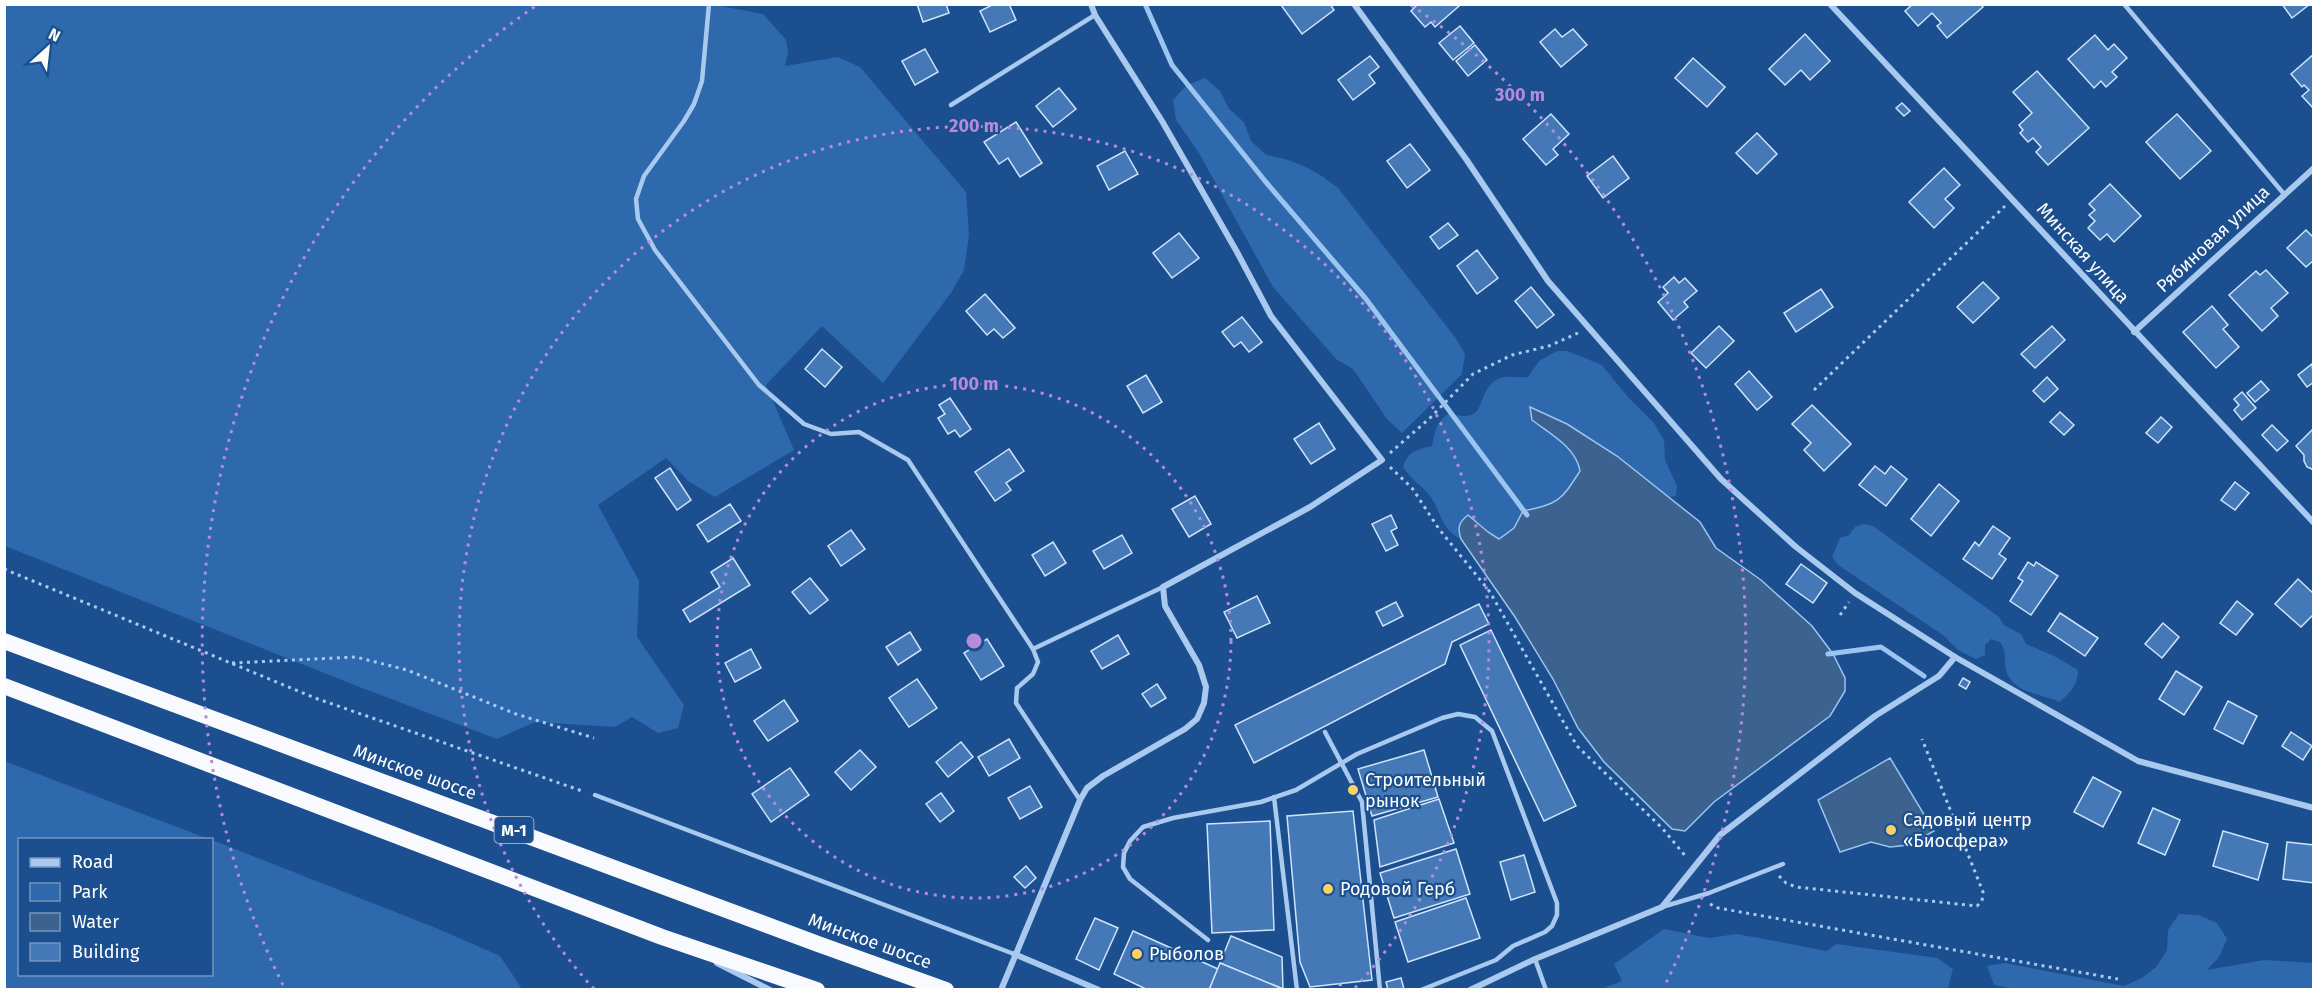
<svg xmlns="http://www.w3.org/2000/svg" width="2318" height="994" viewBox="0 0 2318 994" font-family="'Fira Sans',sans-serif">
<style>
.green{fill:#2e69ad}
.water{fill:#3c6290;stroke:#9cc4f0;stroke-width:1.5}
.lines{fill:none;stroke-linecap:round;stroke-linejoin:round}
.stream{stroke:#9cc4f0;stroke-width:5}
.building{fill:#4478b7;stroke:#cfe3fa;stroke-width:1.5}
.path{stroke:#a9c9ee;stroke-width:3;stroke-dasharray:3 4.5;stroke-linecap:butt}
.service{stroke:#a9c9ee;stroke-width:4.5}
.minor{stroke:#a9c9ee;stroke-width:6}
.trunk{stroke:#f8faff;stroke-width:16}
.ring{fill:none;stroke:#b68bdc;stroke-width:3;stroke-dasharray:3 6}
.poi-dot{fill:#ffd166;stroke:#1b4f8f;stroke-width:2}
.labels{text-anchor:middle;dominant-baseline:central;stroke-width:4.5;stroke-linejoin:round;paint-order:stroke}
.shield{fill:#1b4f8f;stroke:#bbcadd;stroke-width:1.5}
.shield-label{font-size:16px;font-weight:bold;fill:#fff}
.street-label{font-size:18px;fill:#fff;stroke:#1b4f8f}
.poi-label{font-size:18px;fill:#fff;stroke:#1b4f8f;text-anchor:start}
.centre{fill:#b68bdc;stroke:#1b4f8f;stroke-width:3}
.ring-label{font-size:18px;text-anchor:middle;font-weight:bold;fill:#b68bdc;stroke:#1b4f8f;stroke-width:4.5;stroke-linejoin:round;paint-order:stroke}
</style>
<rect width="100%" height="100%" fill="#1b4f8f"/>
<g class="green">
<path d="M 710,4 L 763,14 L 786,40 L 788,53 L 785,66 L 838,57 L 860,67 L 966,192 L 969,235 L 964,270 L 951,293 L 883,383 L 822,326 L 766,385 L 794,450 L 715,497 L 688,481 L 666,458 L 598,505 L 639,581 L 637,637 L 684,705 L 678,728 L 658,733 L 632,717 L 615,727 L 535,722 L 497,739 L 357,686 L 5,546 L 4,5 Z"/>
<path d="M 1205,78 L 1220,91 L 1229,109 L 1244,122 L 1251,141 L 1266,155 L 1285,159 L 1304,166 L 1322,176 L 1338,188 L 1455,337 L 1465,354 L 1462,374 L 1402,433 L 1387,419 L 1353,369 L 1336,359 L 1273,287 L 1199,153 L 1176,120 L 1173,100 L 1187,85 Z"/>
<path d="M 1557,351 L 1567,351 L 1602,365 L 1627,396 L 1654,423 L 1664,440 L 1665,460 L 1677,486 L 1676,496 L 1669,497 C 1626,463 1582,428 1530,408 L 1532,420 C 1550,434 1575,447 1580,471 C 1561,500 1558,504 1523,511 L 1514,528 L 1499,539 L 1488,532 L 1479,523 L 1458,531 L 1461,539 C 1441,530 1441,511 1430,496 C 1422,485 1412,481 1403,467 C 1408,451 1416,450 1432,446 C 1435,432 1436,421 1450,413 C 1491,427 1473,389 1500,378 C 1509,375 1518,378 1528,377 L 1539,361 Z"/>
<path d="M 1864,524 L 1873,526 L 1999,617 L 2004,625 L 2021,634 L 2026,644 L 2054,656 L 2078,670 C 2078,686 2070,692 2060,702 C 2042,694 2016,694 2007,673 C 2003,662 2008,654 2000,642 L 1991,639 L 1985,645 L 1985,655 L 1976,659 L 1958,650 L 1943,635 L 1838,565 L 1832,557 L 1840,538 L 1849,535 L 1855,527 Z"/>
<path d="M 4,761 L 211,840 L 20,840 L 20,974 L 212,974 L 212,840 L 436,928 L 500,956 L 522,989 L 5,989 Z"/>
<path d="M 2179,914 L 2199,915 L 2217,923 L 2227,939 L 2219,957 L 2207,970 L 2264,960 L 2313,963 L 2313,989 L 2016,989 L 1994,985 L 1987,966 L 2005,963 L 2124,986 L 2142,978 L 2157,966 L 2167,950 L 2168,930 Z"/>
<path d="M 1664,929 L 1709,938 L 1737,934 L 1827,951 L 1836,944 L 1937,958 L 1953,969 L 1948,988 C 1935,990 1921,990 1907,990 C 1898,989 1891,986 1883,990 L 1601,989 L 1622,981 L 1614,964 Z"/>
</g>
<g class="water">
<path d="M 1530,407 L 1567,424 L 1617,456 L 1700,522 L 1716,548 L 1761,580 L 1812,626 L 1833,654 L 1845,678 L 1845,691 L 1830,716 L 1714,802 L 1685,831 L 1672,829 L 1604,762 L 1578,728 L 1553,679 L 1515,617 L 1461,539 C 1457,528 1459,522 1468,515 L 1488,532 L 1499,539 L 1514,528 L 1523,511 C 1558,504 1561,501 1580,471 C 1576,447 1550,434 1532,420 Z"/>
<path d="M 1890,758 L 1934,831 L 1909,845 L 1890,847 L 1871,842 L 1840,852 L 1818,800 Z"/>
</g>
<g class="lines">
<g class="stream">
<path d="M 1145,4 L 1172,65 L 1265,181 L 1366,299 L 1527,515"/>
<path d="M 1828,654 L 1881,647 L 1924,676"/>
</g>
</g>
<g class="building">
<path d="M 917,4 L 946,4 L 949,13 L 923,22 Z"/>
<path d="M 994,4 L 1009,4 L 1016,20 L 990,32 L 980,11 Z"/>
<path d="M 1330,4 L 1334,10 L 1302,34 L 1281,5 Z"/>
<path d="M 1418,4 L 1458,4 L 1459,6 L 1435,27 L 1431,22 L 1425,27 L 1411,11 Z"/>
<path d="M 1913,4 L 1980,4 L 1983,7 L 1947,38 L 1937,26 L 1941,23 L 1932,13 L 1918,26 L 1905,11 Z"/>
<path d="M 2282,4 L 2310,4 L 2292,18 Z"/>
<path d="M 1460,26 L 1474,43 L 1453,60 L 1439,43 Z"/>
<path d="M 1555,29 L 1562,37 L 1573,29 L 1587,45 L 1561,67 L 1540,42 Z"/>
<path d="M 1805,34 L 1830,61 L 1810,80 L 1801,70 L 1785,85 L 1769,69 Z"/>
<path d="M 2095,35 L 2108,50 L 2114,44 L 2127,58 L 2112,72 L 2117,77 L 2106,87 L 2101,81 L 2094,88 L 2068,59 Z"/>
<path d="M 1475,45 L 1487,60 L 1468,76 L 1456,61 Z"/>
<path d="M 925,49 L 938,72 L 915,85 L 902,61 Z"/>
<path d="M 2314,54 L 2314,109 L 2302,96 L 2309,90 L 2304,85 L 2302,87 L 2291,74 Z"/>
<path d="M 1370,56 L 1379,67 L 1369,75 L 1375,83 L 1353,100 L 1338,80 Z"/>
<path d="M 1693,58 L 1725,87 L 1707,107 L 1675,78 Z"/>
<path d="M 2037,71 L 2089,128 L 2048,165 L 2036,152 L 2041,147 L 2033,138 L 2028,142 L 2020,133 L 2023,130 L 2019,125 L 2032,113 L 2013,92 Z"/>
<path d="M 1059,88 L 1076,109 L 1053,127 L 1036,106 Z"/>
<path d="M 1902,103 L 1910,111 L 1904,116 L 1896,108 Z"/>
<path d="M 1551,114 L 1569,134 L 1553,149 L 1558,155 L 1546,165 L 1523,139 Z"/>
<path d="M 2177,114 L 2211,151 L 2180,179 L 2146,142 Z"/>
<path d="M 1016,122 L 1042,163 L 1020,177 L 1008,158 L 999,164 L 984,142 Z"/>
<path d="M 1757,133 L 1777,154 L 1757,174 L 1736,153 Z"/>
<path d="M 1410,144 L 1430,170 L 1407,188 L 1387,161 Z"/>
<path d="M 1125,151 L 1138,174 L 1109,190 L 1097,166 Z"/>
<path d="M 1613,156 L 1629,178 L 1603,198 L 1587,176 Z"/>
<path d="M 1944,168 L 1960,185 L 1945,199 L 1954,208 L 1934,228 L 1909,202 Z"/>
<path d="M 2110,184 L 2141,216 L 2114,242 L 2107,234 L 2100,240 L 2088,228 L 2095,221 L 2089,215 L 2095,210 L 2089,204 Z"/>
<path d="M 1448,223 L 1458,235 L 1439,249 L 1430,237 Z"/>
<path d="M 2306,230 L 2314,238 L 2314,260 L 2306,267 L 2287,248 Z"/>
<path d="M 1179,233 L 1199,258 L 1172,278 L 1153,253 Z"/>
<path d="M 1477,250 L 1498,278 L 1477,294 L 1457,266 Z"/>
<path d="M 2266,270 L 2288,293 L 2271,308 L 2278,316 L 2262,331 L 2229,295 L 2256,271 L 2260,275 Z"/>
<path d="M 1674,277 L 1679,283 L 1685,278 L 1697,291 L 1684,302 L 1688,307 L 1673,320 L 1658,302 L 1668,293 L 1663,287 Z"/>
<path d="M 1983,282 L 1999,298 L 1973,323 L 1957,307 Z"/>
<path d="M 1531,287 L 1554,315 L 1537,328 L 1515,301 Z"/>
<path d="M 1821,289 L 1833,307 L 1796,332 L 1784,313 Z"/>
<path d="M 985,294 L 1015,328 L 1003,338 L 994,329 L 987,335 L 966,311 Z"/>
<path d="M 2212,306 L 2228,325 L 2223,329 L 2239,347 L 2216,368 L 2183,332 Z"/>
<path d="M 1242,317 L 1262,342 L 1249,352 L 1241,342 L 1234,347 L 1222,332 Z"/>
<path d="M 1719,326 L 1734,341 L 1706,368 L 1691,353 Z"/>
<path d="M 2052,326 L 2065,340 L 2035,368 L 2021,354 Z"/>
<path d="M 822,349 L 842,367 L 825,387 L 805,369 Z"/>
<path d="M 2312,364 L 2314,382 L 2307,387 L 2298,375 Z"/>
<path d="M 1749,371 L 1772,397 L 1757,410 L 1735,384 Z"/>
<path d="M 1146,375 L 1162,402 L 1143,413 L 1127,386 Z"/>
<path d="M 2047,377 L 2058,389 L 2044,402 L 2033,391 Z"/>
<path d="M 2261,381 L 2269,390 L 2255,402 L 2247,393 Z"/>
<path d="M 2242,392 L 2256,408 L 2242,420 L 2234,410 L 2239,405 L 2234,399 Z"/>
<path d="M 950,398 L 971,429 L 960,437 L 955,430 L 948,434 L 938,418 L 945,414 L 939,405 Z"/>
<path d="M 1812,405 L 1851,444 L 1824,471 L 1804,450 L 1811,443 L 1792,424 Z"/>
<path d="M 2060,412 L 2074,425 L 2064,435 L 2050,422 Z"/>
<path d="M 2161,417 L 2172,427 L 2158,443 L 2146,433 Z"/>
<path d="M 1319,423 L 1335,449 L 1311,464 L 1294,439 Z"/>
<path d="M 2272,425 L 2288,441 L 2277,451 L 2262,435 Z"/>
<path d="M 2314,428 L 2314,470 L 2307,467 L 2304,461 L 2304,455 L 2296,446 Z"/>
<path d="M 1009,449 L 1024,471 L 1006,483 L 1011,490 L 995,501 L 975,472 Z"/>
<path d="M 1875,466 L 1885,474 L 1891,466 L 1907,479 L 1886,506 L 1859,485 Z"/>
<path d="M 670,468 L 691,500 L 677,510 L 655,478 Z"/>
<path d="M 2235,482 L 2249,493 L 2235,510 L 2221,500 Z"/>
<path d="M 1939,484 L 1959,501 L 1931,536 L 1911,519 Z"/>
<path d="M 1195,496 L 1211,524 L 1189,537 L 1172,509 Z"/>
<path d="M 730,504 L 741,521 L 708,542 L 697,525 Z"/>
<path d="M 1391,515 L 1397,528 L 1391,531 L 1398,545 L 1386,551 L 1372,524 Z"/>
<path d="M 1993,526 L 2010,538 L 1999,554 L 2006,559 L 1992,579 L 1963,559 L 1975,542 L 1979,546 Z"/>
<path d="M 851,530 L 865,549 L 841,566 L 828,546 Z"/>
<path d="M 1122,535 L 1132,553 L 1104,569 L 1093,551 Z"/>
<path d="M 1053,542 L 1066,563 L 1045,576 L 1032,555 Z"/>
<path d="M 733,558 L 750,585 L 690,622 L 683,610 L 720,587 L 711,572 Z"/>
<path d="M 2028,562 L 2034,566 L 2036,562 L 2058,576 L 2031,615 L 2010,601 L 2023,581 L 2018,578 Z"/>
<path d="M 1801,564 L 1827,583 L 1813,603 L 1786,584 Z"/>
<path d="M 810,578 L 828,600 L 810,614 L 792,592 Z"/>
<path d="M 2298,579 L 2314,594 L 2314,614 L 2301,627 L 2275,604 Z"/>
<path d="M 1257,596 L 1270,623 L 1237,638 L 1224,612 Z"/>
<path d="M 2237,601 L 2253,614 L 2236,635 L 2220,623 Z"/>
<path d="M 1396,602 L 1403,616 L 1383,626 L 1376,612 Z"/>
<path d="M 1479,604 L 1489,624 L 1452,642 L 1445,664 L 1254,763 L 1235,725 Z"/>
<path d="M 2060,613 L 2098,638 L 2085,656 L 2048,631 Z"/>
<path d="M 2163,623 L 2179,637 L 2162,658 L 2145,644 Z"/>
<path d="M 1491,630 L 1576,806 L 1544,821 L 1460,645 Z"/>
<path d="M 910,632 L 921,650 L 898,665 L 886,647 Z"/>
<path d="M 1118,635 L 1129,654 L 1102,669 L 1091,651 Z"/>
<path d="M 987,639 L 1004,666 L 981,680 L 964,653 Z"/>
<path d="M 751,649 L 761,668 L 735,682 L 725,663 Z"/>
<path d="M 2176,671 L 2202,687 L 2184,715 L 2159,699 Z"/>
<path d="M 1963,678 L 1970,682 L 1966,689 L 1959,685 Z"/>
<path d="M 917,679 L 937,708 L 909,727 L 889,698 Z"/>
<path d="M 1157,684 L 1166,698 L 1151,707 L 1142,694 Z"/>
<path d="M 784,700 L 798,721 L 768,741 L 754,721 Z"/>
<path d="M 2228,701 L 2257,716 L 2243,744 L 2214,729 Z"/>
<path d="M 2291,732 L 2312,746 L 2303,760 L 2282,746 Z"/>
<path d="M 1009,739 L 1020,758 L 989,776 L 978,757 Z"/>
<path d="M 961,742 L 973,757 L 948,777 L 936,762 Z"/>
<path d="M 860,750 L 876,767 L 851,790 L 835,772 Z"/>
<path d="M 1424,750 L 1438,797 L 1372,816 L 1358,769 Z"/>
<path d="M 790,768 L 809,795 L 771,822 L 752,794 Z"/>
<path d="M 2093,777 L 2121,792 L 2103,827 L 2074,812 Z"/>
<path d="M 1030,786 L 1042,807 L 1020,819 L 1008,798 Z"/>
<path d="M 941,793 L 954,811 L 940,822 L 926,804 Z"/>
<path d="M 1439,799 L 1454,843 L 1380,867 L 1374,820 Z"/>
<path d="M 2153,808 L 2180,820 L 2165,855 L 2138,843 Z"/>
<path d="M 1353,811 L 1372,980 L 1310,987 L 1300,962 L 1287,816 Z"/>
<path d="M 1270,821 L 1274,930 L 1212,933 L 1207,824 Z"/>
<path d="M 2223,831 L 2268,844 L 2258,880 L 2213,866 Z"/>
<path d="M 2287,842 L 2314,845 L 2314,883 L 2283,879 Z"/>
<path d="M 1456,849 L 1470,894 L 1394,918 L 1380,873 Z"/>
<path d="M 1524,855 L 1535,892 L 1511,900 L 1500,862 Z"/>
<path d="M 1026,866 L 1036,878 L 1025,888 L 1014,877 Z"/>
<path d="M 1466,898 L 1480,938 L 1408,962 L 1395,922 Z"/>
<path d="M 1095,918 L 1118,928 L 1099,970 L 1076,959 Z"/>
<path d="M 1133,931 L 1218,969 L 1209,990 L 1148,990 L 1114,974 Z"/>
<path d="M 1231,936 L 1282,957 L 1283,989 L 1220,963 Z"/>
<path d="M 1220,963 L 1283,989 L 1284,990 L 1209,990 Z"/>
<path d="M 1401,978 L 1404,989 L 1388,990 L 1386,982 Z"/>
</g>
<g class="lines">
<g class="path">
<path d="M 1814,390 L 2005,206"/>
<path d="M 1390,453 L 1430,418 L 1473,374 L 1512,355 L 1549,346 L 1578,333"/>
<path d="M 1390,467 L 1412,488 L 1439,529 L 1490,592 L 1577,746 L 1662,828 L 1687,858"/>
<path d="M 4,569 L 315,698 L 585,792"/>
<path d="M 1840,615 L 1849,602"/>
<path d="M 232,663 L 356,657 L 407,670 L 516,714 L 594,738"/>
<path d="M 1779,876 L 1786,883 L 1796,887 L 1977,906 L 1982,901 L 1983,892 L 1922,739"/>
<path d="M 1710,904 L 1718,908 L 2118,979"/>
<path d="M 1340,983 L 1341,990"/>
</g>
<g class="service">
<path d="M 709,4 L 702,81 L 694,104 L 684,121 L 644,176 L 636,199 L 638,219 L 655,250 L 759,385 L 804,424 L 831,434 L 859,432 L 908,460 L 1033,649 L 1038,662 L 1033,674 L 1017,688 L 1016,703 L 1080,800"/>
<path d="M 2124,4 L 2284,194"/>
<path d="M 951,105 L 1095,15"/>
<path d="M 1033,649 L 1163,587"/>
<path d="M 1325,732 L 1362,802 L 1380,990"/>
<path d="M 595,795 L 1014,954"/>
<path d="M 1274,797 L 1297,990"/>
<path d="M 1662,907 L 1709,893 L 1783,864"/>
<path d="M 1208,940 L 1130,879 L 1123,867 L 1124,853 L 1130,841 L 1143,827 L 1173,818 L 1261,802 L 1296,790 L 1357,754 L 1442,718 L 1458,714 L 1475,717 L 1492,731 L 1557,903 L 1557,915 L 1552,926 L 1545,932 L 1513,946 L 1496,960 L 1421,990"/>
<path d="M 1535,959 L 1546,990"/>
</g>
<g class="minor">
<path d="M 1354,4 L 1466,159 L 1548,281 L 1721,479 L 1796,547 L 1855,593 L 1955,657 L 2138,761 L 2314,808"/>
<path d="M 1830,4 L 2314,523"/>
<path d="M 2134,332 L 2314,168"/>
<path d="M 1014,954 L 1099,990"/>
<path d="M 717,963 L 770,990"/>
<path d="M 1001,990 L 1080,800 L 1087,788 L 1103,776 L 1185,729 L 1197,719 L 1204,703 L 1206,687 L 1199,665 L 1165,606 L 1163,587 L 1310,507 L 1382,460 L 1271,316 L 1237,252 L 1162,121 L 1095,15 L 1091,4"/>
<path d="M 1470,990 L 1535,959 L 1662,907 L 1720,835 L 1875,716 L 1939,676 L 1955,657"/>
</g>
<g class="trunk">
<path d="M 4,641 L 818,944 L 946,990"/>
<path d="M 4,686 L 662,937 L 817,990"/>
</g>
</g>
<g class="ring">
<circle cx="974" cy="641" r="257"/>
<path d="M594 989A515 515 0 1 1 1354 989"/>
<path d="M283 985A772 772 0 0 1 537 5M1411 5A772 772 0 0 1 1665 985"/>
</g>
<g class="poi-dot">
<circle cx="1353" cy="790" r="6"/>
<circle cx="1891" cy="830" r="6"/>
<circle cx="1328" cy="889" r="6"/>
<circle cx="1137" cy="954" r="6"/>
</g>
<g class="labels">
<rect class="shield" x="494.5" y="817" width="39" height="26" rx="4.5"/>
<g class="shield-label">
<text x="514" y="830">М-1</text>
</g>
<g class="street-label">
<text transform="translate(2213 239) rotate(-43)">Рябиновая улица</text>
<text transform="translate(2083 253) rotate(48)">Минская улица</text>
<text transform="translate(415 772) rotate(20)">Минское шоссе</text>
<text transform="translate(870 941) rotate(20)">Минское шоссе</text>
</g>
<g class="poi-label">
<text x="1365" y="780">Строительный<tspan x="1365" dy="21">рынок</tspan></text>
<text x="1903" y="820">Садовый центр<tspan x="1903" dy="21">«Биосфера»</tspan></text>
<text x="1340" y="889">Родовой Герб</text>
<text x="1149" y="954">Рыболов</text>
</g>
</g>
<circle cx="974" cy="641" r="9" class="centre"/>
<g class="ring-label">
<text x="1520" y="101">300 m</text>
<text x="974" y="132">200 m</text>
<text x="974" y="390">100 m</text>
</g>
<rect width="2318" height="994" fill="none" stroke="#ffffff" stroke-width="12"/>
<rect x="18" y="838" width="195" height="138" fill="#1b4f8f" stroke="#7695bc" stroke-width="1.5"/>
<rect x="30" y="858" width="30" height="9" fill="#a9c9ee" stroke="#7695bc" stroke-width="1.5"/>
<text x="72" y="868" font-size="18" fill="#ffffff">Road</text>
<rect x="30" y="883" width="30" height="18" fill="#2e69ad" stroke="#7695bc" stroke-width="1.5"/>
<text x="72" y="898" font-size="18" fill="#ffffff">Park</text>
<rect x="30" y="913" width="30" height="18" fill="#3c6290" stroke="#7695bc" stroke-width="1.5"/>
<text x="72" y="928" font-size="18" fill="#ffffff">Water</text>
<rect x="30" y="943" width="30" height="18" fill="#4478b7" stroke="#7695bc" stroke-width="1.5"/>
<text x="72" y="958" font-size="18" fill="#ffffff">Building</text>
<g transform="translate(48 48) rotate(27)" stroke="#1b4f8f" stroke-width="4.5" paint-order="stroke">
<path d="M0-4.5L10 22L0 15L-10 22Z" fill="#ffffff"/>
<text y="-9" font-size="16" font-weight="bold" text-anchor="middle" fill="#ffffff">N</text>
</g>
</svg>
